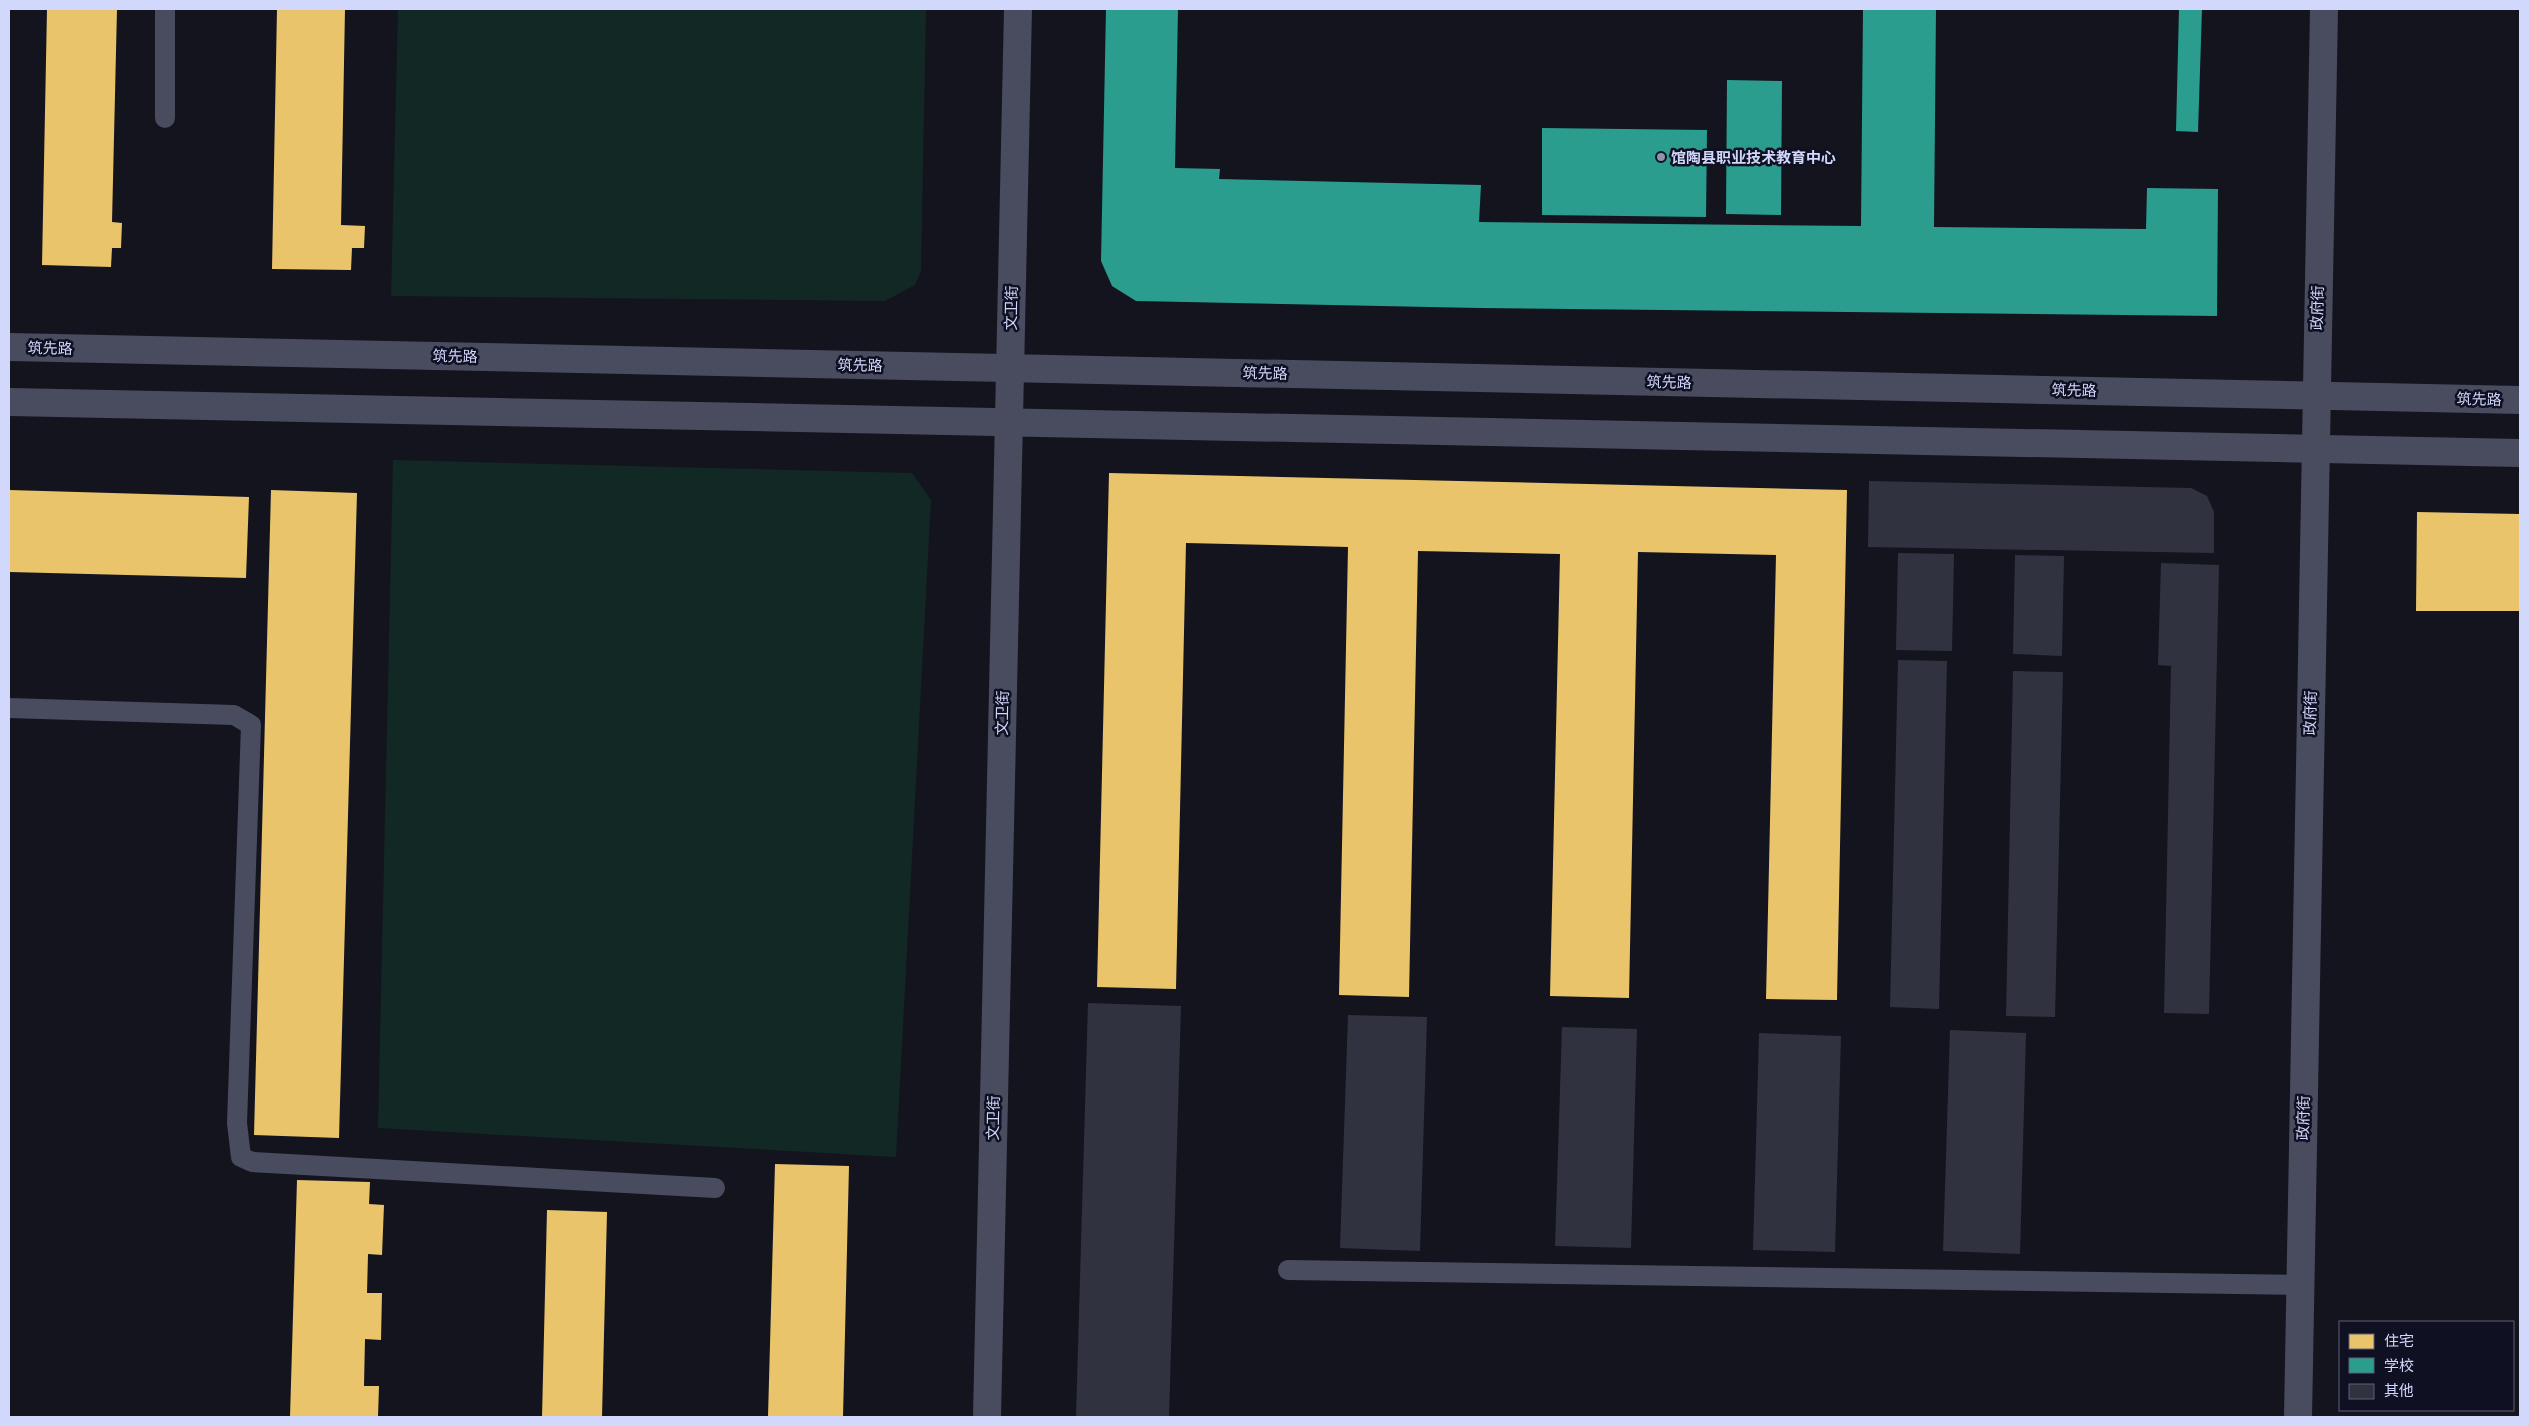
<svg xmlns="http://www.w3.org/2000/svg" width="2529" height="1426" viewBox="0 0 2529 1426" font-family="Mulish,'Noto Sans SC',sans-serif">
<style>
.green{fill:#122824}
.homes{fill:#e9c46a}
.schools{fill:#2a9d8f}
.building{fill:#313240}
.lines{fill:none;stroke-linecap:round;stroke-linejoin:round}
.service{stroke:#494c5e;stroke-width:20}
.tertiary{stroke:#494c5e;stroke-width:28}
.poi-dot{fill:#8f93ae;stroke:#0f1022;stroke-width:2}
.labels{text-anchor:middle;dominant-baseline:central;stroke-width:5;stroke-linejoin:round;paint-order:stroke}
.poi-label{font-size:15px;font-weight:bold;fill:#d2d7fc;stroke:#0f1022;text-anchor:start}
.street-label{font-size:15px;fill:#d2d7fc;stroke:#0f1022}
</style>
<rect width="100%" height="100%" fill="#13141e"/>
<g class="green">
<path d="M 398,9 L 926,9 L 921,271 L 915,285 L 885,301 L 391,296 Z"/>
<path d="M 393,460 L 912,473 L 931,500 L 896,1157 L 378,1128 Z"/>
</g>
<g class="homes">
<path d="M 47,9 L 117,9 L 112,222 L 122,223 L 121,248 L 112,248 L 111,267 L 42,265 Z"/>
<path d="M 277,9 L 345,9 L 341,225 L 365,226 L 364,248 L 352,248 L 351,270 L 272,269 Z"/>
<path d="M 1109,473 L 1847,490 L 1837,1000 L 1766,999 L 1776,555 L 1638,552 L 1629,998 L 1550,996 L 1560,554 L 1418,551 L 1409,997 L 1339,995 L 1348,547 L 1186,543 L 1176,989 L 1097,987 Z"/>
<path d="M 9,490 L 249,497 L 246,578 L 9,572 Z"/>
<path d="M 271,490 L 357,493 L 339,1138 L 254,1135 Z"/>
<path d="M 2417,512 L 2520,514 L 2520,611 L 2416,611 Z"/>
<path d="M 775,1164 L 849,1166 L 843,1417 L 768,1417 Z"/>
<path d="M 297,1180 L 370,1182 L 369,1204 L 384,1205 L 382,1255 L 368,1254 L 367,1293 L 382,1293 L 381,1340 L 365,1339 L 364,1386 L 379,1386 L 378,1417 L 290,1417 Z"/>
<path d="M 547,1210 L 607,1212 L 602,1417 L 542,1417 Z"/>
</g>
<g class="schools">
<path d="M 1106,9 L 1178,9 L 1175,168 L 1220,169 L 1219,179 L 1481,185 L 1479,222 L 1861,226 L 1863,9 L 1936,9 L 1934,227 L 2146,229 L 2147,188 L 2218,189 L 2217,316 L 1479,308 L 1136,301 L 1112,286 L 1101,261 Z"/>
<path d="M 2179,9 L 2202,9 L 2198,132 L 2176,131 Z"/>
<path d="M 1727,80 L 1782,81 L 1781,215 L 1726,214 Z"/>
<path d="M 1542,128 L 1707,130 L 1706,217 L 1542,215 Z"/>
</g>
<g class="building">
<path d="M 1869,481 L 2191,488 L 2207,496 L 2214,512 L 2214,553 L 1868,547 Z"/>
<path d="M 1898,553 L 1954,554 L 1952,651 L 1896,650 Z"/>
<path d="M 2015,555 L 2064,556 L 2062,656 L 2013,654 Z"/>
<path d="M 2161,563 L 2219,565 L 2209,1014 L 2164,1013 L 2171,666 L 2158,665 Z"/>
<path d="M 1898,660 L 1947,661 L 1939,1009 L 1890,1007 Z"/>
<path d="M 2013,671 L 2063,672 L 2055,1017 L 2006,1016 Z"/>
<path d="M 1088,1003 L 1181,1006 L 1169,1417 L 1076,1417 Z"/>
<path d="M 1348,1015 L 1427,1017 L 1420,1251 L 1340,1248 Z"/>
<path d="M 1562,1027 L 1637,1029 L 1631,1248 L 1555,1246 Z"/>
<path d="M 1950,1030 L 2026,1033 L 2020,1254 L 1943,1251 Z"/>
<path d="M 1759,1033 L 1841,1036 L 1835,1252 L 1753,1250 Z"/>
</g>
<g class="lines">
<g class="service">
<path d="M 165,118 L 165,9"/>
<path d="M 9,708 L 234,715 L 251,725 L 237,1123 L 241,1157 L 252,1162 L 715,1188"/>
<path d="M 1288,1270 L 2300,1285"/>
</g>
<g class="tertiary">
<path d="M 9,347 L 2520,400"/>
<path d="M 9,402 L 2520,453"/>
<path d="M 987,1417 L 1018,9"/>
<path d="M 2298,1417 L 2324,9"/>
</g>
</g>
<circle class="poi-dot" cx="1661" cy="157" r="5"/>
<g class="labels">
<g class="poi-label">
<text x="1671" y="157">馆陶县职业技术教育中心</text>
</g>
<g class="street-label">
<text transform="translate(1011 308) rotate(-89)">文卫街</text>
<text transform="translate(2317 308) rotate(-89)">政府街</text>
<text transform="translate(50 348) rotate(1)">筑先路</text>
<text transform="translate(455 356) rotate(1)">筑先路</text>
<text transform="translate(860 365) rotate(1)">筑先路</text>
<text transform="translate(1265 373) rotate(1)">筑先路</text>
<text transform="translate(1669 382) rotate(1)">筑先路</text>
<text transform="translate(2074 390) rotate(1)">筑先路</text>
<text transform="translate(2479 399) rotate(1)">筑先路</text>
<text transform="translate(1002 713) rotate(-89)">文卫街</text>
<text transform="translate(2310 713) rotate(-89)">政府街</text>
<text transform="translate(993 1118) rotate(-89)">文卫街</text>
<text transform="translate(2303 1118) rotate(-89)">政府街</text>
</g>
</g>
<rect width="2529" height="1426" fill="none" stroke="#d2d7fc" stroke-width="20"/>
<rect x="2339" y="1321" width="175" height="90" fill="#0f1022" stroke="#5d6079"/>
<rect x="2349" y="1334" width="25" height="15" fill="#e9c46a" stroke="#5d6079"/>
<text x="2384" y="1346" font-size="15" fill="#d2d7fc">住宅</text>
<rect x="2349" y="1358" width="25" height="15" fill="#2a9d8f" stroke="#5d6079"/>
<text x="2384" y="1371" font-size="15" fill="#d2d7fc">学校</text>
<rect x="2349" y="1384" width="25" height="15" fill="#313240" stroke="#5d6079"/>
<text x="2384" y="1396" font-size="15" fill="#d2d7fc">其他</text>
</svg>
